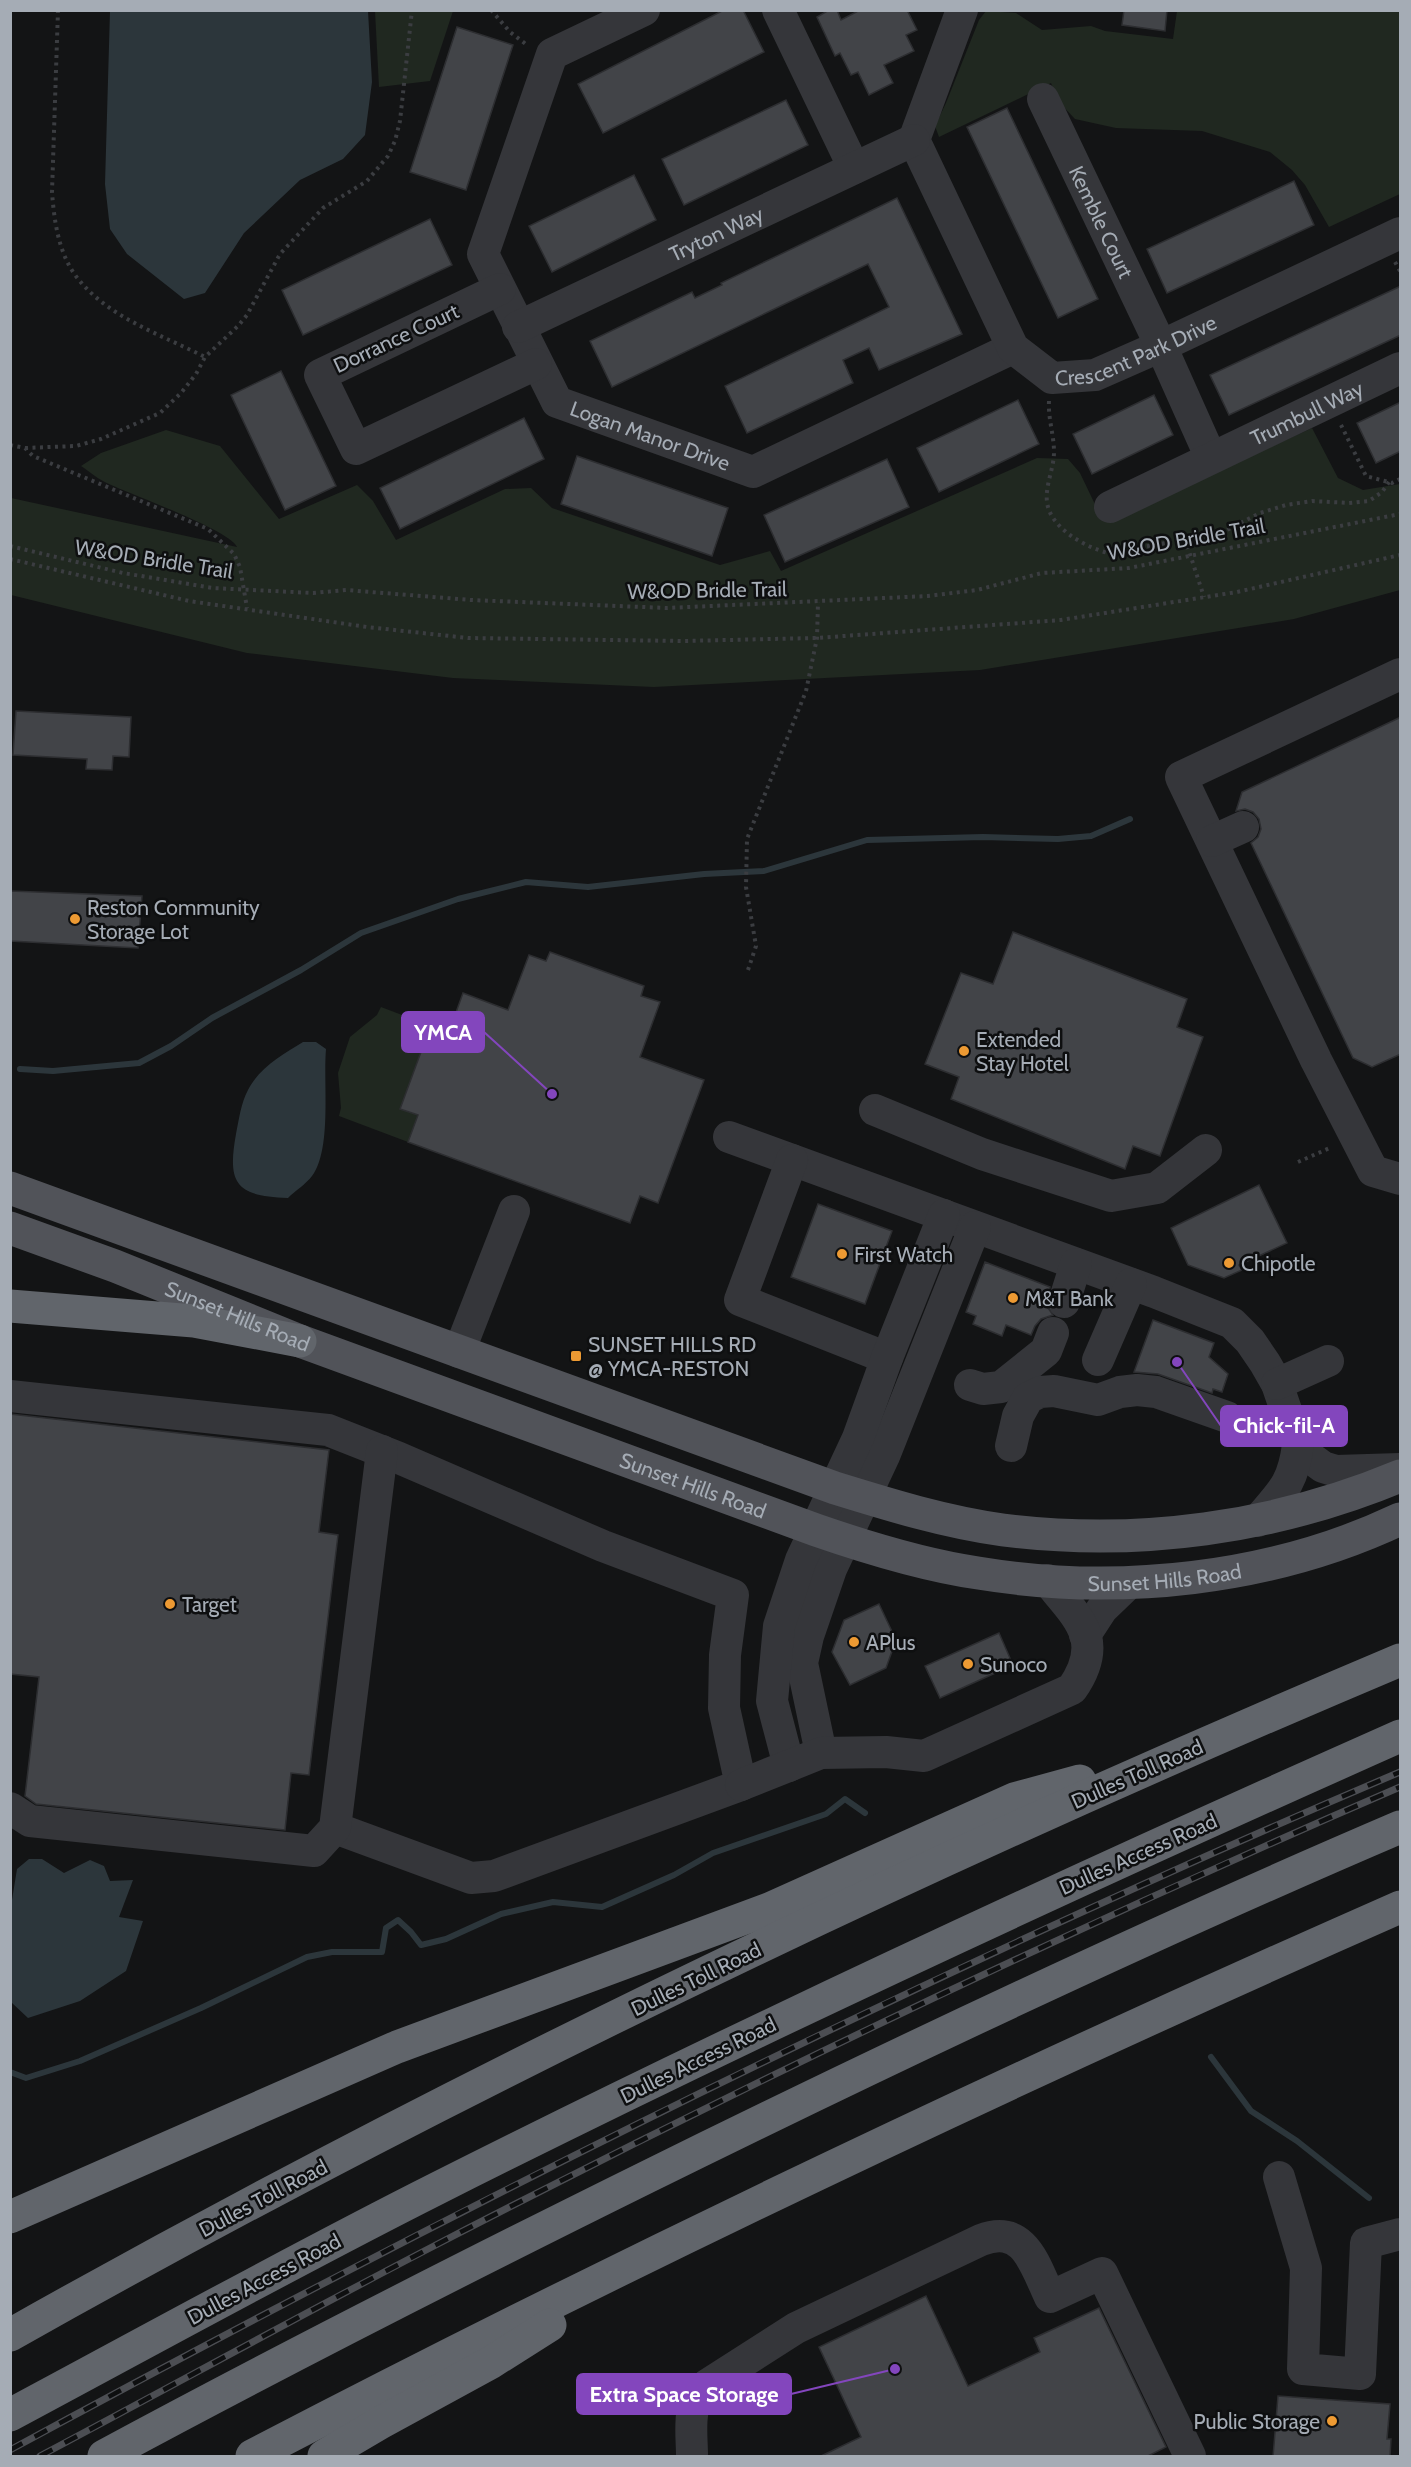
<svg xmlns="http://www.w3.org/2000/svg" width="1411" height="2467" viewBox="0 0 1411 2467" font-family="Cabin,sans-serif">
<style>
.green{fill:#202820}
.water{fill:#2c363b}
.lines{fill:none;stroke-linecap:round;stroke-linejoin:round}
.stream{stroke:#2c363b;stroke-width:6}
.building{fill:#424448;stroke:#2d2e31;stroke-width:1.5}
.path{stroke:#3b3d41;stroke-width:4;stroke-dasharray:3 4.5;stroke-linecap:butt}
.minor{stroke:#35363a;stroke-width:32}
.major{stroke:#515359;stroke-width:33}
.highway{stroke:#61656b;stroke-width:33}
.rail-casing{stroke:#4c4e53;stroke-width:7}
.rail{stroke:#0e0f10;stroke-width:4.5;stroke-dasharray:14;stroke-linecap:butt}
.poi-dot{fill:#ed9a33;stroke:#0e0f10;stroke-width:2}
.labels{text-anchor:middle;dominant-baseline:central;stroke-width:5;stroke-linejoin:round;paint-order:stroke}
.street-label{font-size:21px;fill:#a5acb5;stroke:#0e0f10}
.poi-label{font-size:21px;fill:#a5acb5;stroke:#0e0f10;text-anchor:start}
.leader{fill:none;stroke:#8346bd;stroke-width:2}
.callout-dot{fill:#8346bd;stroke:#0e0f10;stroke-width:2}
.callout{fill:#8346bd;stroke:#8346bd;stroke-width:2}
.callout-label{font-size:22px;text-anchor:middle;font-weight:bold;fill:#fff}
</style>
<rect width="100%" height="100%" fill="#131415"/>
<g class="green">
<path d="M 375,11 L 453,11 L 430,81 L 379,87 Z"/>
<path d="M 986,11 L 1016,13 L 1042,30 L 1091,26 L 1105,31 L 1173,39 L 1177,11 L 1400,11 L 1400,194 L 1329,227 L 1305,185 L 1292,170 L 1270,152 L 1202,131 L 1116,128 L 1075,119 L 1059,102 L 1051,83 L 939,137 L 935,126 L 946,103 L 979,20 Z"/>
<path d="M 1312,428 L 1338,478 L 1363,490 L 1400,484 L 1400,590 L 1294,619 L 980,670 L 654,687 L 453,678 L 247,653 L 11,595 L 11,498 L 237,547 C 230,530 132,495 109,484 C 99,480 90,472 81,466 L 101,453 L 166,430 L 220,446 L 279,519 L 357,485 L 373,501 L 396,540 L 505,489 L 531,488 L 552,508 L 720,565 L 770,551 L 781,571 L 1037,458 L 1068,459 L 1080,473 L 1102,519 L 1122,515 Z"/>
<path d="M 381,1007 L 431,1026 L 418,1115 L 408,1142 L 339,1116 L 341,1108 L 338,1073 L 350,1037 L 377,1015 Z"/>
</g>
<g class="water">
<path d="M 110,11 L 368,11 L 372,82 L 365,135 L 343,159 L 300,180 L 244,233 L 205,293 L 184,299 L 127,254 L 110,229 L 105,184 Z"/>
<path d="M 303,1042 L 316,1042 L 326,1049 C 323,1084 332,1149 312,1176 C 306,1184 295,1191 288,1198 C 236,1196 227,1184 236,1134 C 239,1119 241,1103 248,1090 C 259,1068 283,1054 303,1042 Z"/>
<path d="M 29,1859 L 42,1859 L 64,1873 L 90,1860 L 104,1866 L 110,1881 L 133,1880 L 119,1917 L 143,1921 L 126,1971 L 80,2001 L 28,2018 L 11,2002 L 11,1906 L 17,1869 Z"/>
</g>
<g class="lines">
<g class="stream">
<path d="M 20,1069 L 53,1071 L 139,1063 L 171,1046 L 212,1018 L 301,970 L 361,933 L 458,899 L 526,882 L 588,887 L 704,874 L 764,871 L 867,840 L 983,837 L 1058,839 L 1091,836 L 1130,819"/>
<path d="M 1211,2057 L 1251,2111 L 1297,2141 L 1369,2198"/>
<path d="M 10,2072 L 26,2078 L 80,2061 L 201,2008 L 307,1957 L 332,1952 L 382,1952 L 386,1928 L 398,1920 L 411,1932 L 421,1945 L 446,1939 L 501,1914 L 553,1902 L 602,1907 L 674,1875 L 713,1853 L 826,1814 L 845,1799 L 865,1813"/>
</g>
</g>
<g class="building">
<path d="M 724,10 L 743,10 L 764,52 L 603,133 L 578,84 Z"/>
<path d="M 829,10 L 837,10 L 841,20 L 860,10 L 907,10 L 917,30 L 906,35 L 914,51 L 884,65 L 893,83 L 869,95 L 858,72 L 851,75 L 840,53 L 835,56 L 817,17 Z"/>
<path d="M 1124,10 L 1167,10 L 1165,31 L 1122,25 Z"/>
<path d="M 457,27 L 513,45 L 466,190 L 410,172 Z"/>
<path d="M 786,100 L 808,145 L 684,205 L 662,159 Z"/>
<path d="M 1007,108 L 1098,299 L 1058,318 L 967,127 Z"/>
<path d="M 634,175 L 656,220 L 552,272 L 529,226 Z"/>
<path d="M 1294,181 L 1314,225 L 1167,293 L 1147,249 Z"/>
<path d="M 897,198 L 962,334 L 879,370 L 869,348 L 843,360 L 853,383 L 747,433 L 725,386 L 889,307 L 868,264 L 612,387 L 590,341 L 692,292 L 695,298 L 722,285 L 721,283 Z"/>
<path d="M 430,219 L 452,265 L 303,335 L 282,290 Z"/>
<path d="M 1401,286 L 1401,335 L 1229,415 L 1210,375 Z"/>
<path d="M 281,371 L 336,486 L 285,510 L 231,395 Z"/>
<path d="M 1154,395 L 1173,435 L 1092,474 L 1073,434 Z"/>
<path d="M 1018,400 L 1039,444 L 939,492 L 917,448 Z"/>
<path d="M 1401,402 L 1401,451 L 1376,463 L 1357,423 Z"/>
<path d="M 524,418 L 544,459 L 400,529 L 380,488 Z"/>
<path d="M 577,456 L 728,508 L 712,556 L 561,504 Z"/>
<path d="M 887,459 L 909,507 L 785,562 L 764,515 Z"/>
<path d="M 16,711 L 131,717 L 129,757 L 113,756 L 112,770 L 86,769 L 87,759 L 13,755 Z"/>
<path d="M 1401,717 L 1401,1054 L 1372,1067 L 1353,1058 L 1251,843 L 1258,837 L 1261,829 L 1259,819 L 1253,812 L 1245,809 L 1236,811 L 1242,792 Z"/>
<path d="M 10,891 L 142,896 L 138,948 L 10,941 Z"/>
<path d="M 1013,932 L 1187,999 L 1177,1027 L 1203,1037 L 1160,1156 L 1133,1146 L 1125,1169 L 951,1099 L 959,1077 L 925,1064 L 961,973 L 993,984 Z"/>
<path d="M 550,952 L 644,986 L 641,996 L 660,1002 L 640,1057 L 704,1080 L 658,1203 L 640,1196 L 630,1223 L 408,1142 L 418,1115 L 400,1109 L 432,1022 L 450,1029 L 463,993 L 508,1010 L 529,955 L 546,961 Z"/>
<path d="M 1259,1185 L 1287,1243 L 1239,1265 L 1242,1270 L 1224,1278 L 1188,1265 L 1171,1228 Z"/>
<path d="M 818,1204 L 892,1231 L 865,1304 L 791,1277 Z"/>
<path d="M 985,1262 L 1050,1287 L 1046,1305 L 1053,1315 L 1041,1319 L 1035,1326 L 1031,1335 L 1006,1325 L 1002,1336 L 973,1324 L 976,1316 L 966,1312 Z"/>
<path d="M 1153,1320 L 1214,1343 L 1209,1357 L 1228,1374 L 1222,1392 L 1213,1389 L 1212,1393 L 1158,1374 L 1134,1372 Z"/>
<path d="M 10,1414 L 329,1450 L 319,1532 L 338,1535 L 309,1775 L 291,1773 L 285,1830 L 36,1804 L 25,1796 L 39,1677 L 10,1674 Z"/>
<path d="M 879,1604 L 896,1640 L 886,1668 L 850,1685 L 832,1652 L 844,1620 Z"/>
<path d="M 999,1633 L 1013,1665 L 940,1698 L 925,1666 Z"/>
<path d="M 926,2296 L 968,2386 L 1040,2352 L 1034,2338 L 1099,2308 L 1166,2447 L 1146,2457 L 819,2457 L 861,2437 L 819,2347 Z"/>
<path d="M 1278,2396 L 1390,2404 L 1387,2439 L 1391,2439 L 1390,2457 L 1273,2457 Z"/>
</g>
<g class="lines">
<g class="path">
<path d="M 58,10 L 52,192 C 54,219 58,249 73,272 C 103,316 160,334 205,357"/>
<path d="M 491,10 L 510,32 L 527,45"/>
<path d="M 1395,262 L 1400,271"/>
<path d="M 1049,401 C 1048,419 1054,435 1054,452 C 1054,469 1045,485 1047,502 C 1050,528 1085,547 1108,553 L 1219,534 L 1260,513 L 1286,505 L 1312,501 L 1349,503 L 1369,501 L 1382,492 L 1389,482"/>
<path d="M 1341,425 L 1366,476 L 1392,483 L 1400,479"/>
<path d="M 10,445 L 25,448 L 33,456 L 208,529 L 234,554 L 240,567 L 247,608"/>
<path d="M 25,448 L 76,446 L 101,439 L 160,413 L 181,393 L 196,374 L 205,357 L 238,326 L 247,315 L 280,254 L 323,208 L 367,181 L 388,156 L 395,141 L 400,121 L 412,10"/>
<path d="M 1185,539 L 1204,597"/>
<path d="M 10,546 L 123,573 L 213,588 L 313,593 L 346,590 L 471,600 L 667,608 L 928,596 L 977,590 L 1042,573 L 1129,568 L 1400,514"/>
<path d="M 10,559 L 189,601 L 367,627 L 468,638 L 683,641 L 817,638 L 1061,620 L 1237,592 L 1400,555"/>
<path d="M 748,970 L 756,946 L 746,887 L 747,839 L 806,691 L 817,638 L 818,602"/>
<path d="M 1298,1162 L 1332,1147"/>
</g>
<g class="minor">
<path id="s1" d="M 644,10 L 552,54 L 483,254 L 557,402 L 753,472 L 1013,348"/>
<path d="M 778,10 L 854,168"/>
<path id="s2" d="M 962,10 L 914,140 L 1013,348 L 1052,378 L 1095,375 L 1161,346 L 1400,233"/>
<path id="s3" d="M 1043,99 L 1161,346 L 1211,458"/>
<path d="M 500,289 L 320,375 L 356,449 L 536,364"/>
<path id="s4" d="M 518,327 L 914,140"/>
<path id="s5" d="M 1110,507 L 1400,368"/>
<path d="M 1400,674 L 1181,777 L 1316,1060 L 1373,1171 L 1400,1179"/>
<path d="M 1212,841 L 1243,827"/>
<path d="M 875,1110 L 982,1154 L 1111,1196 L 1157,1188 L 1206,1150"/>
<path d="M 729,1137 L 1154,1292 L 1232,1323 L 1250,1341 L 1265,1363 L 1277,1384 L 1298,1445 L 1312,1459 L 1323,1467 L 1336,1471 L 1400,1469"/>
<path d="M 792,1160 L 740,1300 L 887,1358"/>
<path d="M 1064,1302 L 1076,1264"/>
<path d="M 459,1352 L 514,1211"/>
<path d="M 1098,1360 L 1131,1284"/>
<path d="M 1277,1384 L 1328,1361"/>
<path d="M 970,1385 L 983,1389 L 1001,1387 L 1046,1351 L 1053,1333"/>
<path d="M 10,1396 L 328,1430 L 399,1458 L 603,1546 L 733,1595 L 725,1655 L 724,1708 L 741,1785 L 494,1876 L 471,1878 L 335,1828"/>
<path d="M 1011,1446 L 1018,1416 L 1028,1398 L 1040,1392 L 1054,1391 L 1098,1400 L 1120,1392 L 1137,1390 L 1156,1392 L 1227,1417"/>
<path d="M 1257,1521 C 1282,1492 1293,1484 1298,1445"/>
<path d="M 1085,1635 L 1102,1609 L 1129,1583"/>
<path d="M 821,1753 L 802,1663 L 808,1636 L 831,1569 L 884,1456 L 975,1227"/>
<path d="M 789,1766 L 772,1701 L 779,1626 L 801,1560 L 858,1438 L 887,1358 L 944,1215"/>
<path d="M 741,1785 L 821,1753 L 886,1752 L 924,1756 L 1072,1689 C 1106,1640 1078,1618 1047,1580"/>
<path d="M 10,1808 L 30,1821 L 314,1851 L 335,1828 L 382,1451"/>
<path d="M 1279,2177 L 1306,2268 L 1303,2369 L 1360,2374 L 1366,2243 L 1400,2234"/>
<path d="M 692,2456 C 692,2431 686,2404 707,2385 L 796,2328 L 981,2240 C 1025,2223 1035,2266 1050,2297 L 1102,2273 L 1190,2456"/>
</g>
<g class="major">
<path d="M 10,1188 L 835,1488 C 890,1505 945,1522 1003,1530 C 1138,1547 1275,1528 1400,1476"/>
<path id="s6" d="M 10,1228 L 115,1266 L 300,1341 L 816,1530 C 868,1548 923,1565 978,1573 C 1118,1596 1271,1580 1400,1519"/>
</g>
<g class="highway">
<path d="M 10,1306 L 194,1321 L 300,1341"/>
<path d="M 10,2217 L 397,2047 L 769,1909 L 1014,1799 L 1080,1781"/>
<path d="M 10,2335 C 459,2082 926,1860 1400,1660"/>
<path d="M 10,2415 C 152,2339 293,2261 436,2189 C 753,2029 1076,1880 1400,1736"/>
<path d="M 104,2456 C 282,2360 463,2268 645,2178 C 894,2055 1145,1936 1400,1827"/>
<path d="M 252,2456 C 628,2260 1012,2078 1400,1907"/>
<path d="M 324,2456 L 380,2423 L 490,2363 L 550,2325"/>
</g>
<defs>
<g id="rail">
<path d="M 10,2450 C 464,2204 926,1973 1400,1772"/>
<path d="M 40,2456 C 170,2387 299,2316 430,2248 C 748,2083 1071,1929 1400,1787"/>
</g>
</defs>
<use href="#rail" class="rail-casing"/>
<use href="#rail" class="rail"/>
</g>
<g class="poi-dot">
<circle cx="75" cy="919" r="6"/>
<circle cx="964" cy="1051" r="6"/>
<circle cx="842" cy="1254" r="6"/>
<circle cx="1229" cy="1263" r="6"/>
<circle cx="1013" cy="1298" r="6"/>
<rect x="570" y="1350" width="12" height="12" rx="3"/>
<circle cx="170" cy="1604" r="6"/>
<circle cx="854" cy="1642" r="6"/>
<circle cx="968" cy="1664" r="6"/>
<circle cx="1332" cy="2421" r="6"/>
</g>
<g class="labels">
<g class="street-label">
<text stroke="none"><textPath href="#s3" startOffset="136">Kemble Court</textPath></text>
<text stroke="none"><textPath href="#s4" startOffset="219">Tryton Way</textPath></text>
<text transform="translate(396 338) rotate(-25)">Dorrance Court</text>
<text stroke="none"><textPath href="#s2" startOffset="507">Crescent Park Drive</textPath></text>
<text stroke="none"><textPath href="#s5" startOffset="218">Trumbull Way</textPath></text>
<text stroke="none"><textPath href="#s1" startOffset="578">Logan Manor Drive</textPath></text>
<text transform="translate(1186 539) rotate(-10)">W&amp;OD Bridle Trail</text>
<text transform="translate(154 559) rotate(9)">W&amp;OD Bridle Trail</text>
<text transform="translate(707 590) rotate(-1)">W&amp;OD Bridle Trail</text>
<text stroke="none"><textPath href="#s6" startOffset="244">Sunset Hills Road</textPath></text>
<text stroke="none"><textPath href="#s6" startOffset="730">Sunset Hills Road</textPath></text>
<text stroke="none"><textPath href="#s6" startOffset="1216">Sunset Hills Road</textPath></text>
<text transform="translate(1137 1774) rotate(-24)">Dulles Toll Road</text>
<text transform="translate(1138 1854) rotate(-24)">Dulles Access Road</text>
<text transform="translate(696 1979) rotate(-26)">Dulles Toll Road</text>
<text transform="translate(698 2060) rotate(-26)">Dulles Access Road</text>
<text transform="translate(263 2198) rotate(-28)">Dulles Toll Road</text>
<text transform="translate(264 2279) rotate(-28)">Dulles Access Road</text>
</g>
<g class="poi-label">
<text x="87" y="907">Reston Community<tspan x="87" dy="24">Storage Lot</tspan></text>
<text x="976" y="1039">Extended<tspan x="976" dy="24">Stay Hotel</tspan></text>
<text x="854" y="1254">First Watch</text>
<text x="1241" y="1263">Chipotle</text>
<text x="1025" y="1298">M&amp;T Bank</text>
<text x="588" y="1344">SUNSET HILLS RD<tspan x="588" dy="24">@ YMCA-RESTON</tspan></text>
<text x="182" y="1604">Target</text>
<text x="866" y="1642">APlus</text>
<text x="980" y="1664">Sunoco</text>
<text x="1320" y="2421" text-anchor="end">Public Storage</text>
</g>
</g>
<path class="leader" d="M552 1094L484 1032M1177 1362L1221 1426M895 2369L791 2394"/>
<g class="callout-dot">
<circle cx="552" cy="1094" r="6"/>
<circle cx="1177" cy="1362" r="6"/>
<circle cx="895" cy="2369" r="6"/>
</g>
<g class="callout">
<rect x="402" y="1012" width="82" height="40" rx="6"/>
<rect x="1221" y="1406" width="126" height="40" rx="6"/>
<rect x="577" y="2374" width="214" height="40" rx="6"/>
</g>
<g class="callout-label">
<text x="443" y="1040">YMCA</text>
<text x="1284" y="1433">Chick-fil-A</text>
<text x="684" y="2402">Extra Space Storage</text>
</g>
<rect width="1411" height="2467" fill="none" stroke="#a5acb5" stroke-width="24"/>
</svg>
